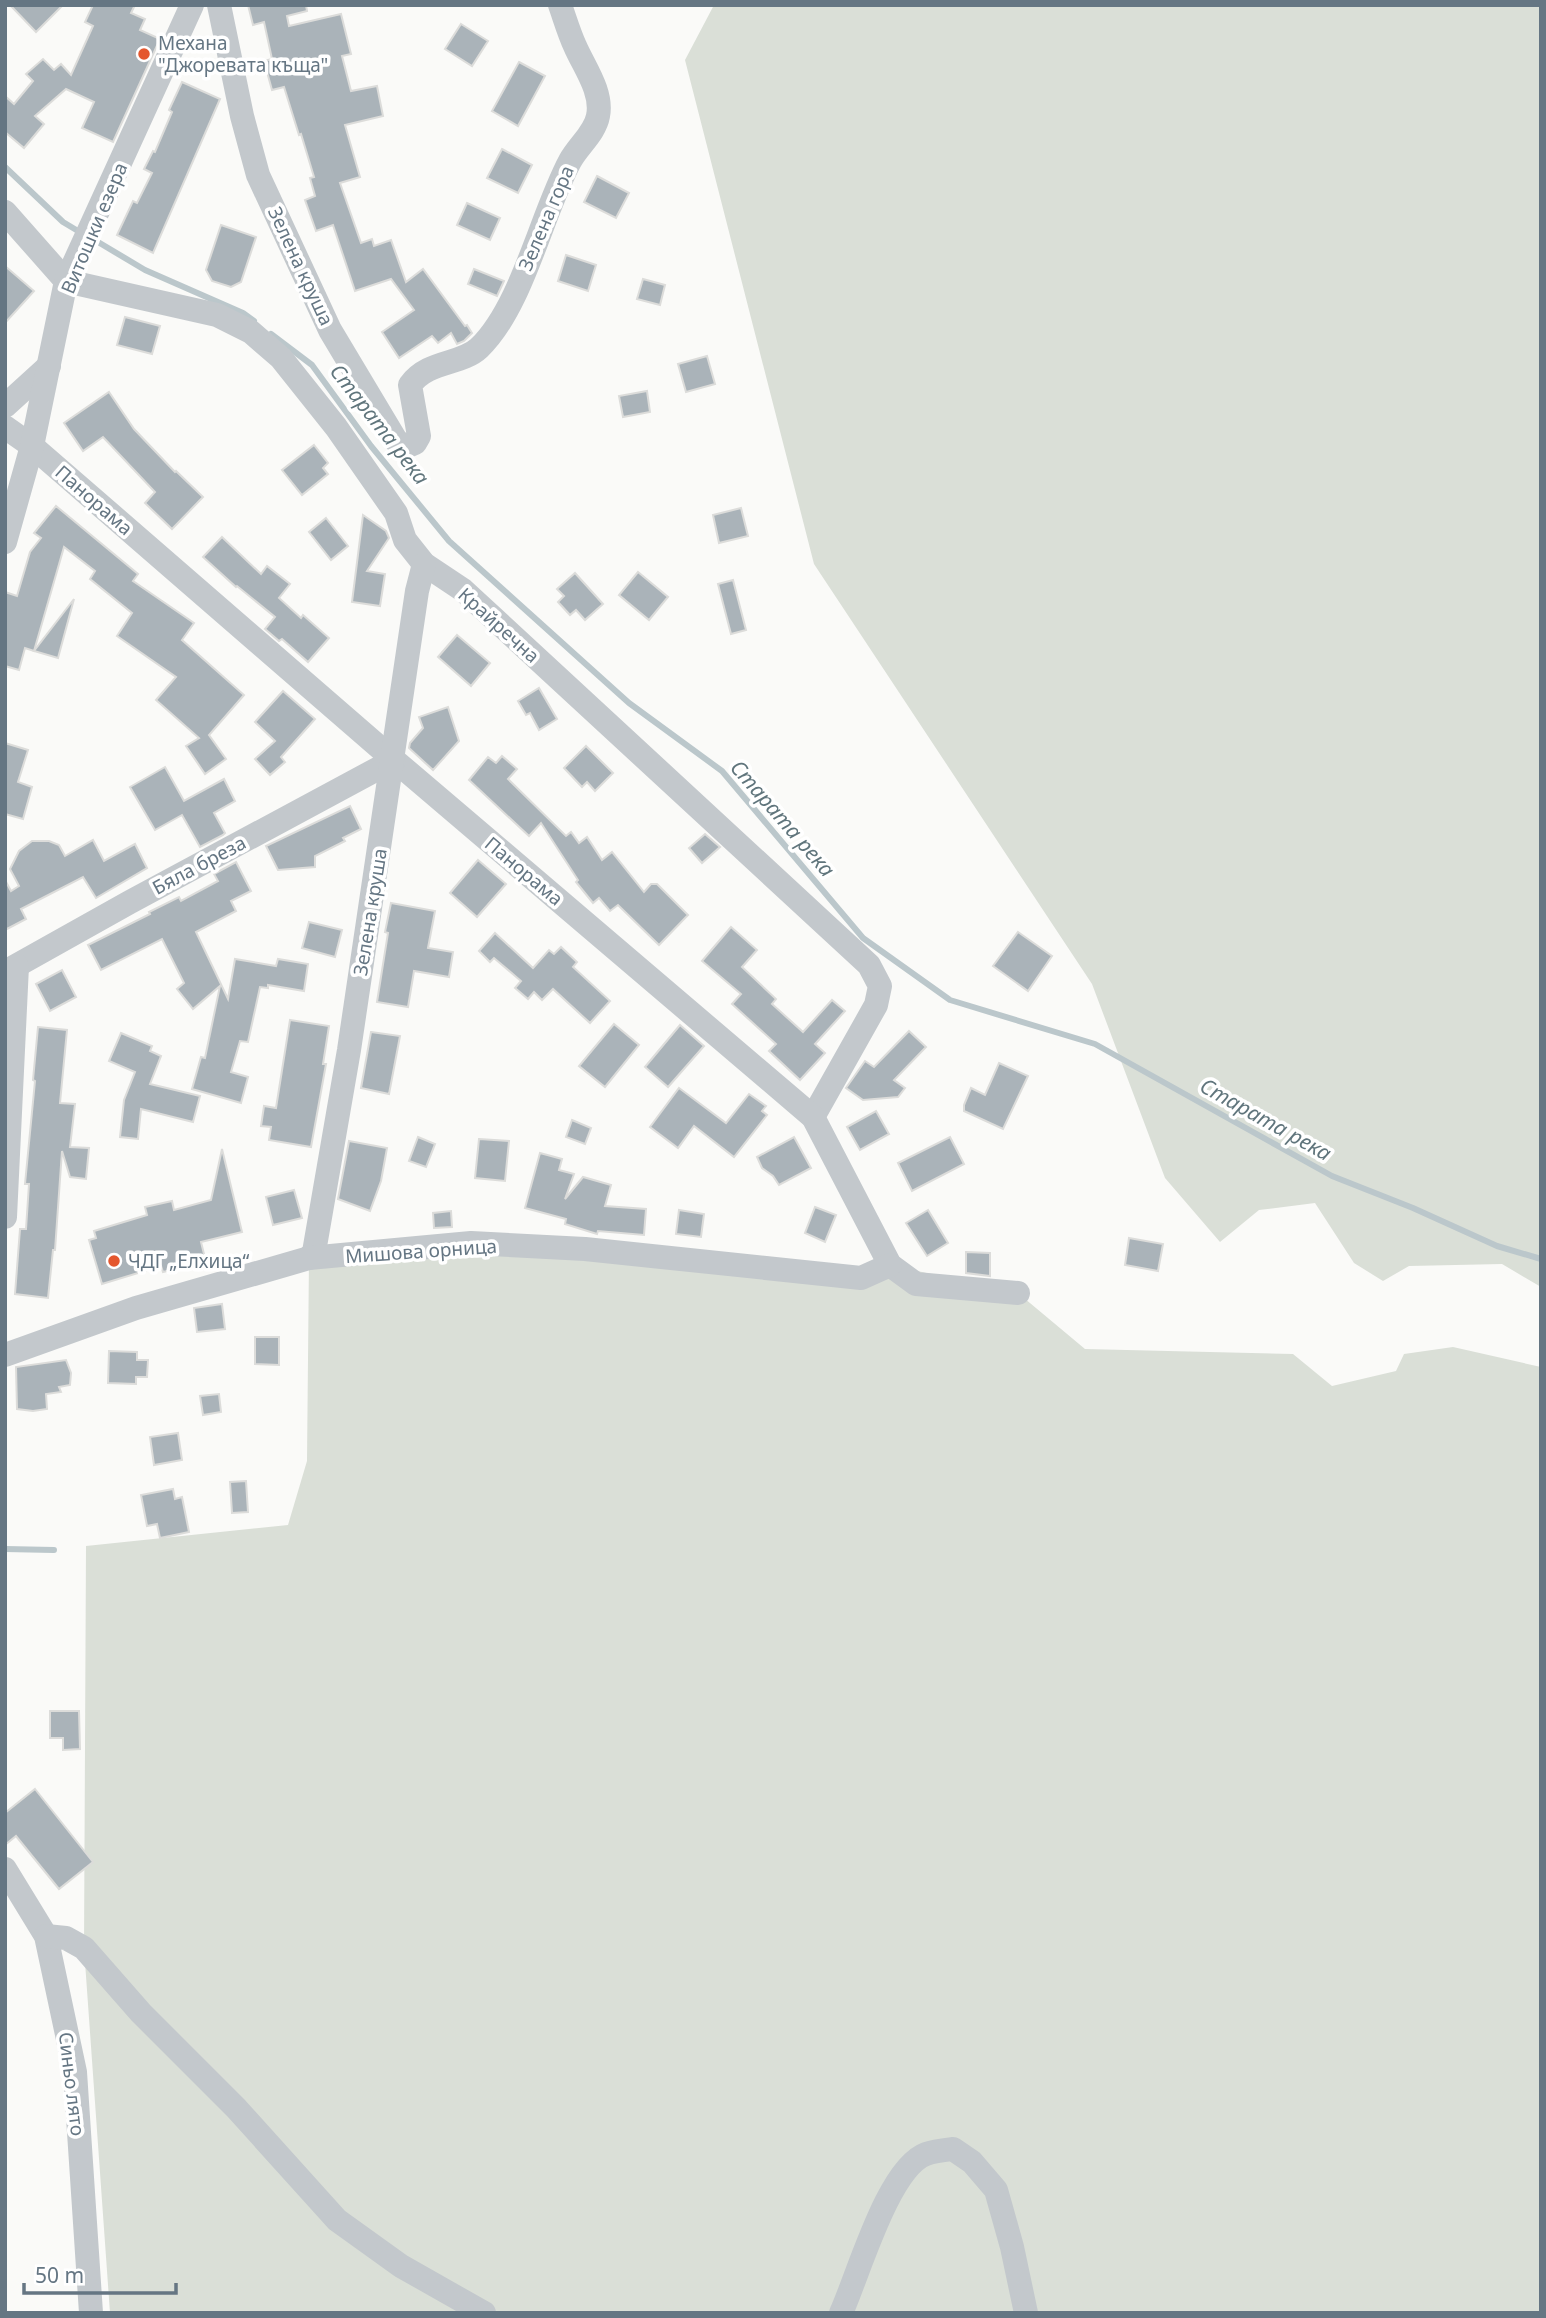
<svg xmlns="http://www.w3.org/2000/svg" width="1546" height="2318" viewBox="0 0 1546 2318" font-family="'Noto Sans',sans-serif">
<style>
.green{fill:#dadfd7}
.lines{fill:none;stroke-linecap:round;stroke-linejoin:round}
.stream{stroke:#bbc7cb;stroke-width:6}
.building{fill:#aab3b9;stroke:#dcdcda;stroke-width:2}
.street{stroke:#c3c8cc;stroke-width:24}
.poi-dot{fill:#e4572e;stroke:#fff;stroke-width:2.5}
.labels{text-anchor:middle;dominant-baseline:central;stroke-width:7;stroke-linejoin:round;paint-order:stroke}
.poi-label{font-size:19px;fill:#657683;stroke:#fff;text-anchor:start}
.street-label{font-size:19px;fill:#657683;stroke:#fff}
.water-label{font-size:21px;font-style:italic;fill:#60757c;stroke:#fff}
</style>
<rect width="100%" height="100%" fill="#fafaf8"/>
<g class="green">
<path d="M 714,5 L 1541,5 L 1541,1287 L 1502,1264 L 1409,1266 L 1383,1281 L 1354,1263 L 1315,1203 L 1259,1210 L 1220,1242 L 1165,1178 L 1092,984 L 814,564 L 685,60 Z"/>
<path d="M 471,1243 L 861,1278 L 890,1265 L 1018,1293 L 1085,1349 L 1293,1354 L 1332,1386 L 1396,1371 L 1404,1354 L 1453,1347 L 1541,1367 L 1541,2313 L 110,2313 L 84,1948 L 86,1546 L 288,1525 L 307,1461 L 309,1258 Z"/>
</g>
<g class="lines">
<g class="stream">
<path d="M 5,167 L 63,222 L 83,234"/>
<path d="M 93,239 L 145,270 L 243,313 L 254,321"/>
<path d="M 271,334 L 312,365 L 371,446 L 449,541 L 629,703 L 722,771 L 863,938 L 950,1000 L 1095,1044 L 1332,1176 L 1413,1208 L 1497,1246 L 1541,1259"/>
<path d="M 5,1549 L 54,1550"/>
</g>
</g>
<g class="building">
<path d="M 10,5 L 63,5 L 36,32 Z"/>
<path d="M 93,5 L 135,5 L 131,13 L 145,19 L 140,30 L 160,39 L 113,142 L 82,128 L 94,102 L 66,89 L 35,116 L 44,124 L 24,148 L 5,132 L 5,96 L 14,104 L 33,81 L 26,74 L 43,59 L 54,70 L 61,64 L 71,75 L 93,26 L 85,22 Z"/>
<path d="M 248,5 L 306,5 L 307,11 L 287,16 L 289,26 L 341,14 L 351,54 L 342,56 L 351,91 L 377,86 L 383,116 L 345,125 L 360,177 L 340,183 L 361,243 L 372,239 L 374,246 L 391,240 L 406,282 L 423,269 L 465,326 L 467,325 L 472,333 L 464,341 L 457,344 L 451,333 L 438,343 L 432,336 L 399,358 L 382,332 L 414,310 L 391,279 L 355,291 L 333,225 L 316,231 L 305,200 L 315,196 L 310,178 L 314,177 L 301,134 L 299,135 L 284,87 L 272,90 L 264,61 L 272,59 L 264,22 L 253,25 Z"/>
<path d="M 461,24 L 488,41 L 472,66 L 445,49 Z"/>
<path d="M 519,62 L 545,76 L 518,126 L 492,111 Z"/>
<path d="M 182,82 L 220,99 L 153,253 L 117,235 L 133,201 L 137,203 L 152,173 L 144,169 L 153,151 L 155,152 L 172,112 L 169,110 Z"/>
<path d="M 502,149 L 532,165 L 518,193 L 487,178 Z"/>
<path d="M 597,176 L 629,193 L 616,218 L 584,202 Z"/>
<path d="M 467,203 L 500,218 L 490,240 L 457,225 Z"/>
<path d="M 221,225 L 256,237 L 241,282 L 231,287 L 212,281 L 206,270 Z"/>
<path d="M 566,255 L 596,265 L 588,291 L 558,281 Z"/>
<path d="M 5,266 L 34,291 L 5,323 Z"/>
<path d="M 474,269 L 504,281 L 497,296 L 468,284 Z"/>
<path d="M 643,279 L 665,285 L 660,305 L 637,299 Z"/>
<path d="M 125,317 L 160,326 L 152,354 L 117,345 Z"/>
<path d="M 707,356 L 715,384 L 686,392 L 678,364 Z"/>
<path d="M 647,391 L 650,412 L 623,417 L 619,396 Z"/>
<path d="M 109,392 L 134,429 L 175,472 L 176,471 L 203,497 L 172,529 L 145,503 L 155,492 L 103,437 L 83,451 L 64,423 Z"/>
<path d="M 314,445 L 328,463 L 323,468 L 328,474 L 302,495 L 282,470 Z"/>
<path d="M 56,506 L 138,574 L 133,581 L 194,623 L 182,640 L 244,695 L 209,735 L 226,759 L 205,774 L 186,746 L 199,738 L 156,700 L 176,677 L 117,636 L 132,613 L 90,579 L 95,571 L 64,547 L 34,651 L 25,648 L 19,670 L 5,666 L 5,592 L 17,596 L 30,552 L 41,538 L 34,533 Z"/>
<path d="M 741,508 L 748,536 L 719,543 L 713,515 Z"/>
<path d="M 363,515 L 386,531 L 389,538 L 367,571 L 385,574 L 380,606 L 352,602 Z"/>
<path d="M 326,518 L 348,546 L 331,560 L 309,532 Z"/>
<path d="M 222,537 L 261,574 L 267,566 L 290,584 L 279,598 L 301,618 L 303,615 L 329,638 L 308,662 L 282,639 L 279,641 L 265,629 L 275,617 L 237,586 L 236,587 L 203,557 Z"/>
<path d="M 638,572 L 668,597 L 649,620 L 619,595 Z"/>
<path d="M 575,573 L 603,604 L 585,620 L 576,610 L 570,615 L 558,602 L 564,596 L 557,589 Z"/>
<path d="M 733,580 L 746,630 L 731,634 L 718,584 Z"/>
<path d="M 74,599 L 58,658 L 34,651 Z"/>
<path d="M 457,635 L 490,663 L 471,686 L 438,657 Z"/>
<path d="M 539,688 L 557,719 L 539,730 L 530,713 L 526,715 L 518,701 Z"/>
<path d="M 283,691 L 315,719 L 281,757 L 285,762 L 270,775 L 255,759 L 275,741 L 255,722 Z"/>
<path d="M 448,707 L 459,741 L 433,770 L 409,748 L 410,743 L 423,728 L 419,717 Z"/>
<path d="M 5,743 L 28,750 L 18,782 L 32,787 L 23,819 L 5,814 Z"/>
<path d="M 586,746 L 613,773 L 595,791 L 587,782 L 582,787 L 564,768 Z"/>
<path d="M 502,756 L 517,769 L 508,779 L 566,836 L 571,832 L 579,843 L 587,837 L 602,860 L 612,852 L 644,892 L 651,884 L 657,884 L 688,915 L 659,945 L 618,905 L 610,911 L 599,898 L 593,903 L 576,882 L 578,880 L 541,823 L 529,836 L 469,780 L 488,757 L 496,763 Z"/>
<path d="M 165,767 L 184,801 L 224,779 L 235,801 L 214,813 L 225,833 L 223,835 L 200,847 L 182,815 L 155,830 L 130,787 Z"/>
<path d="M 350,806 L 361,829 L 343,838 L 345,841 L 315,856 L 315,867 L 278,870 L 266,846 Z"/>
<path d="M 705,834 L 720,847 L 702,863 L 689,848 Z"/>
<path d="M 93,840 L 104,861 L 135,844 L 147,868 L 96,898 L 83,877 L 21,909 L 26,919 L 5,930 L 5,880 L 11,891 L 19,886 L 10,869 L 19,851 L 32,841 L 49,841 L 59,845 L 65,856 Z"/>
<path d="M 478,860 L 506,884 L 477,917 L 450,893 Z"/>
<path d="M 236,862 L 251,891 L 231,901 L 236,911 L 196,932 L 228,999 L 235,959 L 276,966 L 278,959 L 308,964 L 304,991 L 268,985 L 268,988 L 260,987 L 248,1042 L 240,1041 L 231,1072 L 248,1077 L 241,1103 L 192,1089 L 201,1057 L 205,1058 L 220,986 L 193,1009 L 177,989 L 184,983 L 162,939 L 101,970 L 88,945 L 150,914 L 149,912 L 179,897 L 181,901 L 218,881 L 214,874 Z"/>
<path d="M 391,903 L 435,911 L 428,948 L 453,952 L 449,977 L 414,971 L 408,1007 L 377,1002 L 388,933 L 385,932 Z"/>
<path d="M 309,922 L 342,930 L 335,957 L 302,948 Z"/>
<path d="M 731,927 L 757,950 L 742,967 L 776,999 L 772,1004 L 803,1032 L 832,1000 L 845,1011 L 815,1044 L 825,1053 L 800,1080 L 769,1051 L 776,1044 L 732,1004 L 741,994 L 702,961 Z"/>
<path d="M 1018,932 L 1052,956 L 1028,991 L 993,966 Z"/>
<path d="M 495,933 L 533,968 L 549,950 L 554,954 L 561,947 L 577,962 L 573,967 L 610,1001 L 590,1023 L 553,989 L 542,1000 L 534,992 L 528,999 L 515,988 L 521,981 L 494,958 L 490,962 L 479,951 Z"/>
<path d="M 62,970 L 76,997 L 50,1011 L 36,984 Z"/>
<path d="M 290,1020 L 329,1026 L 323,1064 L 326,1064 L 311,1147 L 269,1140 L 271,1127 L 261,1126 L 264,1106 L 276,1108 Z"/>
<path d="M 614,1024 L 639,1045 L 605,1087 L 579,1066 Z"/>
<path d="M 680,1025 L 704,1046 L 668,1087 L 645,1067 Z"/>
<path d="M 38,1027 L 67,1030 L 60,1103 L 75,1104 L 70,1147 L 89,1148 L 86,1179 L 70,1177 L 62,1151 L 55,1250 L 53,1250 L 48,1298 L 15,1294 L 20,1229 L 26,1229 L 29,1184 L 25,1184 L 35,1081 L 33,1080 Z"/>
<path d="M 909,1031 L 926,1047 L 894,1080 L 905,1088 L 898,1097 L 863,1100 L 846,1088 L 865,1061 L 874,1067 Z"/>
<path d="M 371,1032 L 400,1036 L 389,1094 L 361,1088 Z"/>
<path d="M 121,1033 L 152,1046 L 150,1051 L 161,1056 L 150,1084 L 200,1096 L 193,1122 L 141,1109 L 138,1139 L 120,1137 L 124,1100 L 135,1072 L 109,1061 Z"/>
<path d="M 999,1063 L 1028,1076 L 1003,1129 L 964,1111 L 964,1105 L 971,1088 L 985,1095 Z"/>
<path d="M 679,1088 L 726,1123 L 749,1094 L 766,1106 L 762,1111 L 767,1115 L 734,1157 L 694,1126 L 678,1148 L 650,1127 Z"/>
<path d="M 876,1111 L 889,1134 L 860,1150 L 847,1127 Z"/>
<path d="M 572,1120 L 591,1128 L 585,1144 L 566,1137 Z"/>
<path d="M 418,1137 L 435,1144 L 426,1167 L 409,1161 Z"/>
<path d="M 794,1137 L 811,1168 L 779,1185 L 773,1176 L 762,1168 L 757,1157 Z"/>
<path d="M 950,1137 L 964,1164 L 912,1191 L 898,1163 Z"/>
<path d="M 479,1139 L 509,1141 L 505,1181 L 475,1178 Z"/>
<path d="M 349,1141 L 387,1148 L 381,1181 L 370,1211 L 338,1199 Z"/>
<path d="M 222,1149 L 242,1232 L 201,1242 L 206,1262 L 163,1272 L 161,1266 L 102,1284 L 89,1240 L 96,1238 L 94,1231 L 147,1215 L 145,1207 L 172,1201 L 174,1210 L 211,1200 Z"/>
<path d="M 540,1153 L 562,1159 L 559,1170 L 574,1174 L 565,1199 L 583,1177 L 611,1185 L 605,1206 L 646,1209 L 644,1235 L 598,1231 L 597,1234 L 565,1224 L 566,1219 L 525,1208 Z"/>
<path d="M 294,1190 L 302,1218 L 273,1225 L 266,1197 Z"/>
<path d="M 815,1207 L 836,1215 L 825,1242 L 805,1233 Z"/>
<path d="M 679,1210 L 704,1214 L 701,1237 L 676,1234 Z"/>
<path d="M 928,1210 L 948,1243 L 927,1256 L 906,1223 Z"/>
<path d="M 451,1211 L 452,1227 L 434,1228 L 433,1213 Z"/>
<path d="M 1129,1238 L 1163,1244 L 1158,1271 L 1125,1265 Z"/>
<path d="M 966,1252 L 990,1253 L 990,1276 L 966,1273 Z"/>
<path d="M 222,1304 L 225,1329 L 197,1332 L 194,1308 Z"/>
<path d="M 255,1337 L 279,1337 L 279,1365 L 255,1364 Z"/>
<path d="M 109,1351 L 137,1352 L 137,1360 L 148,1360 L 147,1377 L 136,1377 L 136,1384 L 108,1383 Z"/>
<path d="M 66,1360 L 71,1373 L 70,1385 L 59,1387 L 61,1392 L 46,1394 L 47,1409 L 33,1411 L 17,1409 L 16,1367 Z"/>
<path d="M 219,1394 L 221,1412 L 203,1415 L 200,1396 Z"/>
<path d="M 178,1433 L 182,1460 L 154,1465 L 150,1437 Z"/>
<path d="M 246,1481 L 248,1512 L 232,1513 L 230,1482 Z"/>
<path d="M 173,1489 L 175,1499 L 182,1497 L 189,1532 L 160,1538 L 157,1524 L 147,1526 L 141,1495 Z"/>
<path d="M 50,1711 L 79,1711 L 80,1749 L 63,1750 L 63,1738 L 50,1738 Z"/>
<path d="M 35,1789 L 93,1862 L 59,1889 L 16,1836 L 5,1845 L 5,1813 Z"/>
</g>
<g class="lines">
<g class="street">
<path d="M 219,5 L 242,116 L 258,175 L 330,330 L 397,442 L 408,446 L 415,443 L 419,436 L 410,385 C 428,360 461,365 479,348 C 522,307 541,215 570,161 C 578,146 595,133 598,116 C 603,92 584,67 575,46 C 569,33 565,19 560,5"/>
<path d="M 5,212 L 66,281 L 217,315 L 251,332 L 281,358 L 336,427 L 396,513 L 405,540 L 424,564 L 463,590 L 869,965 L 880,986 L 876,1005 L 813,1117"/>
<path d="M 5,406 L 49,366"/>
<path d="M 5,427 L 32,446 L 394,760 L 813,1117 L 890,1265 L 916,1284 L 1018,1293"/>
<path d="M 5,542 L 32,446 L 66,281 L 192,5"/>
<path d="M 5,972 L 130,902 L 394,760"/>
<path d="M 5,1217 L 17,966"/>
<path d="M 309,1258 L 314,1252 L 349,1050 L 417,591 L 424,564"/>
<path d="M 5,1355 L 136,1308 L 309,1258 L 471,1243 L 585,1249 L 861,1278 L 890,1265"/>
<path d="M 5,1869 L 46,1936 L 75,2072 L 91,2313"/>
<path d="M 46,1936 L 66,1938 L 84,1948 L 141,2013 L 236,2108 L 337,2220 L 401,2266 L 484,2313"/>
<path d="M 841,2313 C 858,2276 888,2168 926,2154 C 934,2151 944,2150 953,2149 L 972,2162 L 996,2190 L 1012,2247 L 1026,2313"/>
</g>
</g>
<g class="poi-dot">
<circle cx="144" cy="54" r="7"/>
<circle cx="114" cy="1261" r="7"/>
</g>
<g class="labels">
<g class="poi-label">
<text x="158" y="43">Механа<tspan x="158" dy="22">"Джоревата къща"</tspan></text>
<text x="128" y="1261">ЧДГ „Елхица“</text>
</g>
<g class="street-label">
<text transform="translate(546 218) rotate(-67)">Зелена гора</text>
<text transform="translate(94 228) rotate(-67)">Витошки езера</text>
<text transform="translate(301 266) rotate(65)">Зелена круша</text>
<text transform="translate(94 500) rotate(41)">Панорама</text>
<text transform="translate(499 625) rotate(42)">Крайречна</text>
<text transform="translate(199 865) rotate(-28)">Бяла бреза</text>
<text transform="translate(524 871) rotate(40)">Панорама</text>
<text transform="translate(370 912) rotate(-81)">Зелена круша</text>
<text transform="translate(421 1251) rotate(-4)">Мишова орница</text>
<text transform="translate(72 2084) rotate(83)">Синьо лято</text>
</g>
<g class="water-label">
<text transform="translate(380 424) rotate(52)">Старата река</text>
<text transform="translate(783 818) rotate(49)">Старата река</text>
<text transform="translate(1266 1119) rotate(29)">Старата река</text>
</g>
</g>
<rect width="1546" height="2318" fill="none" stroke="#657683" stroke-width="14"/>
<path d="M24 2283v10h152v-10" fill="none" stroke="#657683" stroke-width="3.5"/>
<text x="35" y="2283" font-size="21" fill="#657683" stroke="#ffffff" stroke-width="5" paint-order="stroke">50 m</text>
</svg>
